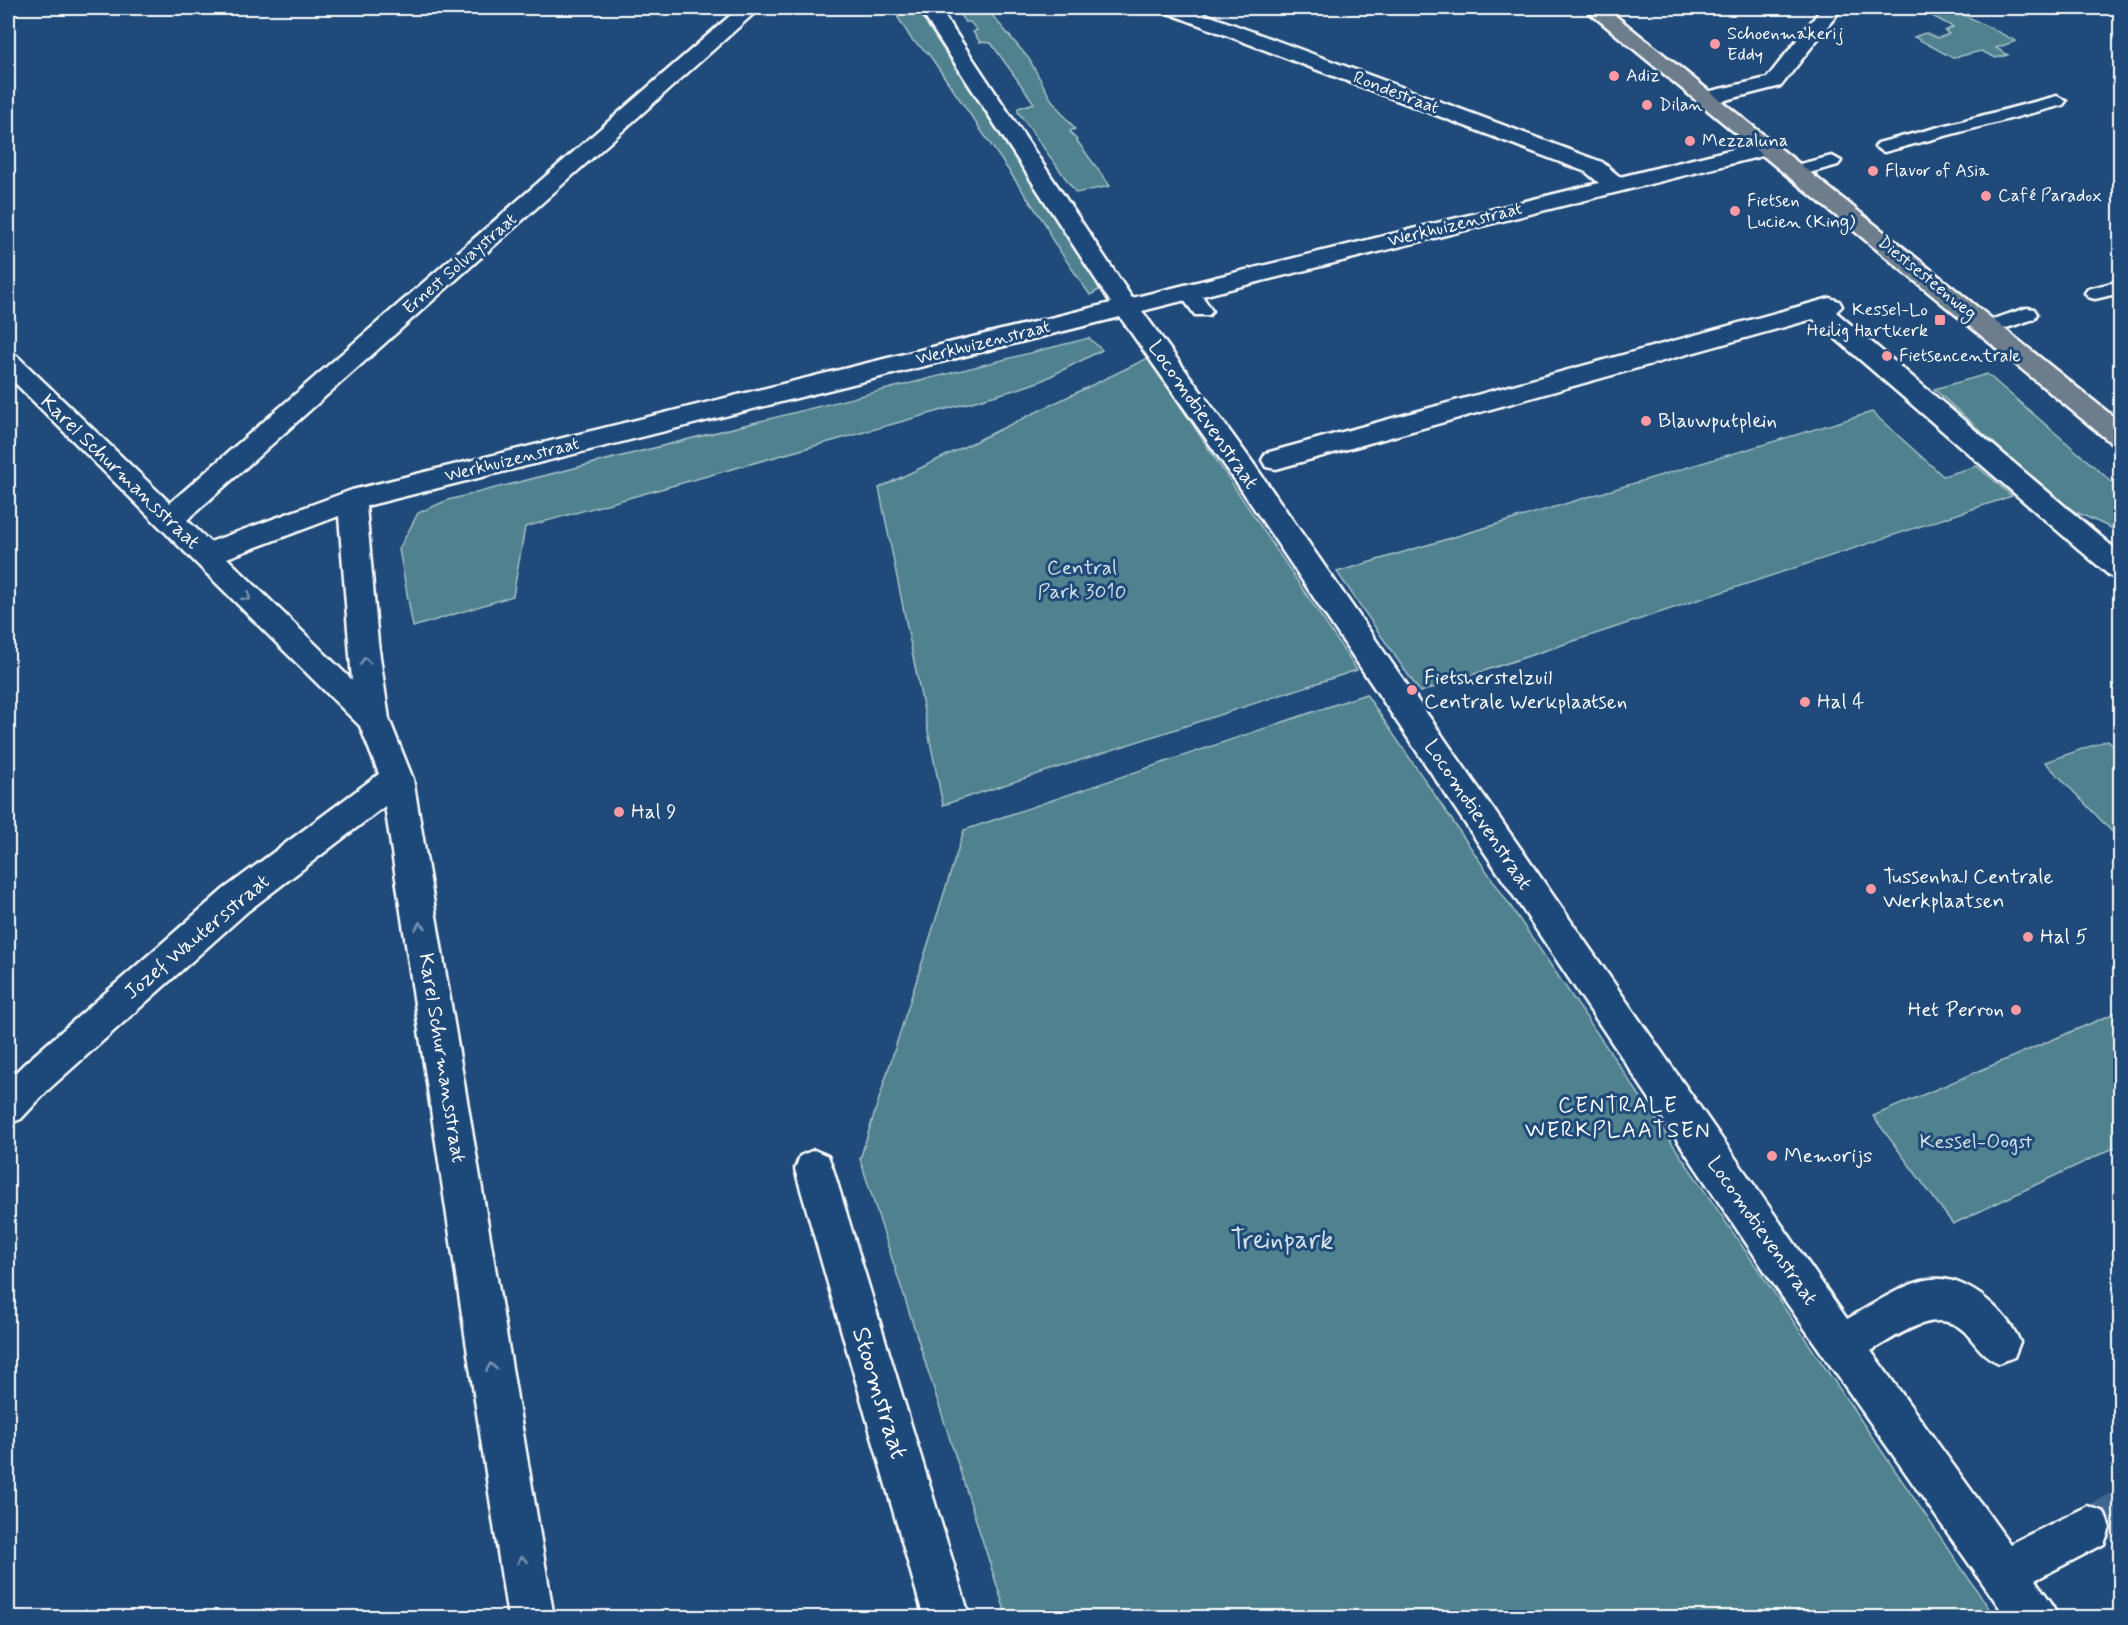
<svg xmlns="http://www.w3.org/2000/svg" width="2128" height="1625" viewBox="0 0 2128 1625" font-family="Mynerve,sans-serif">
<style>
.green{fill:#4f828e;stroke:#a7c0c6;stroke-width:1.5}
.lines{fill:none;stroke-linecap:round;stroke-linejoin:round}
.street-tunnel{stroke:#41658e;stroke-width:40;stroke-dasharray:40 20;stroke-linecap:butt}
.lane-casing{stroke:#fff;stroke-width:5}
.street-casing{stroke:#fff;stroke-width:5}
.primary-casing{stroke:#fff;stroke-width:5}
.lane{fill:#1f4a7a;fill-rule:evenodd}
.street{fill:#1f4a7a;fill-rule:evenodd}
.primary{fill:#6d7d8c;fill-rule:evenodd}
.oneway{stroke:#7992af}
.poi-dot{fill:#ff9aa2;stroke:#1f4a7a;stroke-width:2}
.labels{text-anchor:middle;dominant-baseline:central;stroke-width:6;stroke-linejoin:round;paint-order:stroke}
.far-poi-label{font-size:18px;fill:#fff;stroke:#1f4a7a;text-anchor:start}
.far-street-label{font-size:18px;fill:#fff;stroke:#1f4a7a}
.street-label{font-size:21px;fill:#fff;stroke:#1f4a7a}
.poi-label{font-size:21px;fill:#fff;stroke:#1f4a7a;text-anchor:start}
.park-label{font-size:21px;fill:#d3e0e3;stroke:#1f4a7a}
.neighbourhood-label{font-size:22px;letter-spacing:1.5px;fill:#fff;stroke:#1f4a7a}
.near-park-label{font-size:26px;fill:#d3e0e3;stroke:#1f4a7a}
.near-street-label{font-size:26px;fill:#fff;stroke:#1f4a7a}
</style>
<rect width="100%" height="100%" fill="#1f4a7a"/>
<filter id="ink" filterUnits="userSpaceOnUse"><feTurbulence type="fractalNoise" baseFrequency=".0167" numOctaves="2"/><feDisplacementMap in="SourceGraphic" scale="12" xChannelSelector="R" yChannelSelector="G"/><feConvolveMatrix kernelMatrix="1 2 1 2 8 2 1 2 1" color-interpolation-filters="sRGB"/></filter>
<g filter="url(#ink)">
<g class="green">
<path d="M 892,8 L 916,8 L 1097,282 L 1099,290 L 1090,295 L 1051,238 L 1046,225 L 928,53 L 912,40 Z"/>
<path d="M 955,8 L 986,8 L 1029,59 L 1051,99 L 1075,129 L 1070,131 L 1110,186 L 1076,193 L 1018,112 L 1018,108 L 1034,103 L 991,43 L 980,42 L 973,32 L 977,30 L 970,22 L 965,22 Z"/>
<path d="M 1934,8 L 1941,11 L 1951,8 L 2016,41 L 1996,48 L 2008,55 L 1996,58 L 1981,51 L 1953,58 L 1914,37 L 1925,33 L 1938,38 L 1949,34 L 1945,31 L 1953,27 L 1921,10 Z"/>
<path d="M 1089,338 L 1102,350 L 1041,381 L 1018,389 L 525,527 L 513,596 L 413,627 L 399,549 L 418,513 L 448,500 Z"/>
<path d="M 1148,358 L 1357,670 L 943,805 L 879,488 Z"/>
<path d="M 1987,374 L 2120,489 L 2120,532 L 2065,507 L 1934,389 Z"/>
<path d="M 1872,412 L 1943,476 L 1977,466 L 2012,496 L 1420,692 L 1337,572 Z"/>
<path d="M 1366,694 L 1995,1617 L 1007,1617 L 860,1159 L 964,830 Z"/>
<path d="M 2108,740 L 2120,752 L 2120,836 L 2117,837 L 2045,762 Z"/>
<path d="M 2120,1011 L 2120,1145 L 1953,1224 L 1873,1116 Z"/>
</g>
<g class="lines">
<path class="street-tunnel" d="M 2088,1528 L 2120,1511"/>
<defs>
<g id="lane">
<path d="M 2057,96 L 2066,101 L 2063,105 L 1884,152 L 1875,147 L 1878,143 Z"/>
<path d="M 1832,156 L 1841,161 L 1838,165 L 1795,177 L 1786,171 L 1788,167 Z"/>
<path d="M 2120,281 L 2120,293 L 2095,299 L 2088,297 L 2085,293 L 2088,289 Z"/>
<path d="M 1188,286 C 1199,289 1206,301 1212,311 L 1209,315 L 1195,315 L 1178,292 L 1181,288 Z"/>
<path d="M 2027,308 L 2034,309 L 2037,314 L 2034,319 L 1988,334 L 1981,333 L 1978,328 L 1981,323 Z"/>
</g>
<g id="street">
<path d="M 739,8 L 760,8 L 187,520 L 210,542 L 352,490 L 1111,303 L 919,8 L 939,8 L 1132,298 L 1599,183 L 1586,172 L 1165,12 L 1162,8 L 1189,8 L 1602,162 L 1620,177 L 1766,141 L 1774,143 L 1777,148 L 1774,153 L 1142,311 L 1253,463 L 1847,1319 C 1871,1306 1896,1288 1922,1281 C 1960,1269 2006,1309 2020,1342 L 2014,1357 L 1999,1363 C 1982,1356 1977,1345 1965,1332 C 1936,1304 1897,1337 1871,1351 L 2010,1544 L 2088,1506 L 2104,1512 L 2110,1528 L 2104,1544 L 2035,1580 L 2051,1602 L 2058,1618 L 2007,1618 L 1777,1289 L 1233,477 L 1120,317 L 366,506 L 378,643 L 389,719 L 413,779 L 554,1618 L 508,1618 L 385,806 L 248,911 L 49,1089 L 21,1119 L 8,1124 L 8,1080 L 23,1065 L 224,889 L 379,774 L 360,726 L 8,376 L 8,354 L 17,356 L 170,503 ZM 339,516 L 352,680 L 227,558 Z"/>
<path d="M 1822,8 L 1842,8 L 1781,86 L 1706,105 L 1698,104 L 1695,99 L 1698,94 L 1767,78 Z"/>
<path d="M 1830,298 L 1839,301 L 1842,306 L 1836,312 L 2120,553 L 2120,579 L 2110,576 L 1813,319 L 1276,469 L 1266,467 L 1262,460 L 1266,453 Z"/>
<path d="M 814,1150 L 828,1156 L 833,1169 L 970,1618 L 924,1618 L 795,1169 L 800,1156 Z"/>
</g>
<path id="primary" d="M 1584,8 L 1606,8 L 2120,422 L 2120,445 L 2110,442 Z"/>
</defs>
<use href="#lane" class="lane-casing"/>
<use href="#street" class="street-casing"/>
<use href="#primary" class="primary-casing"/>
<use href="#lane" class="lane"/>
<use href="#street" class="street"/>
<use href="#primary" class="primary"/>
</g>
<defs><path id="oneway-chevron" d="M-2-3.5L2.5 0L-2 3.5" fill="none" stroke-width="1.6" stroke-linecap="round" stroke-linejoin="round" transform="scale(1.5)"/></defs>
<g class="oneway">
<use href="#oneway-chevron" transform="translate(247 597) rotate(44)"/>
<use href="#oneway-chevron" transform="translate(365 661) rotate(-98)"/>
<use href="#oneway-chevron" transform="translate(420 926) rotate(-99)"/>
<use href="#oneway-chevron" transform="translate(491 1367) rotate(-99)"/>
<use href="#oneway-chevron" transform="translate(522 1560) rotate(-99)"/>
</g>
</g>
<g class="poi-dot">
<circle cx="1715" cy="44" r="6"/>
<circle cx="1614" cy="76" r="6"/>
<circle cx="1647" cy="105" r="6"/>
<circle cx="1690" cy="141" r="6"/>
<circle cx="1873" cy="171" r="6"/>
<circle cx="1986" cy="196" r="6"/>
<circle cx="1735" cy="211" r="6"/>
<rect x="1934" y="314" width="12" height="12" rx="3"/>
<circle cx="1887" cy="356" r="6"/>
<circle cx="1646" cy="421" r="6"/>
<circle cx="1412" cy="690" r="6"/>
<circle cx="1805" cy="702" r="6"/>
<circle cx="619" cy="812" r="6"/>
<circle cx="1871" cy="889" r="6"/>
<circle cx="2028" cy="937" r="6"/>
<circle cx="2016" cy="1010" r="6"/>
<circle cx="1772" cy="1156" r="6"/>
</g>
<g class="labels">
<g class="far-poi-label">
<text x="1727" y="34">Schoenmakerij<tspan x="1727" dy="21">Eddy</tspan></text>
<text x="1626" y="76">Adiz</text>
<text x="1659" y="105">Dilan</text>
<text x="1702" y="141">Mezzaluna</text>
<text x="1885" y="171">Flavor of Asia</text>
<text x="1998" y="196">Café Paradox</text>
<text x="1747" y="201">Fietsen<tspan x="1747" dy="21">Lucien (King)</tspan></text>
<text x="1928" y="310" text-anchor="end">Kessel-Lo<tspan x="1928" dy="21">Heilig Hartkerk</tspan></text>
<text x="1899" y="356">Fietsencentrale</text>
</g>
<g class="far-street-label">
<text transform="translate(1396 93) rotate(21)">Rondestraat</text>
<text transform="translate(1455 225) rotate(-14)">Werkhuizenstraat</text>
<text transform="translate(460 264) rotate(-41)">Ernest Solvaystraat</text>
<text transform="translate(1927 278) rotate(39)">Diestsesteenweg</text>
<text transform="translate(983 343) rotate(-14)">Werkhuizenstraat</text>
<text transform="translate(512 460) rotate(-14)">Werkhuizenstraat</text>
</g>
<g class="street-label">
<text transform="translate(1203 415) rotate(55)">Locomotievenstraat</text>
<text transform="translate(120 472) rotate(44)">Karel Schurmansstraat</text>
<text transform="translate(1478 815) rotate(56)">Locomotievenstraat</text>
<text transform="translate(197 937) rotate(-40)">Jozef Wautersstraat</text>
<text transform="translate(442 1058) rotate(81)">Karel Schurmansstraat</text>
<text transform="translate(1762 1231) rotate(55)">Locomotievenstraat</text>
</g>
<g class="poi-label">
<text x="1658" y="421">Blauwputplein</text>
<text x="1424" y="678">Fietsherstelzuil<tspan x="1424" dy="24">Centrale Werkplaatsen</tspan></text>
<text x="1817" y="702">Hal 4</text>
<text x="631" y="812">Hal 9</text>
<text x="1883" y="877">Tussenhal Centrale<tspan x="1883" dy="24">Werkplaatsen</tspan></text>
<text x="2040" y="937">Hal 5</text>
<text x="2004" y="1010" text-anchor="end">Het Perron</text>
<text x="1784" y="1156">Memorijs</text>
</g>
<g class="park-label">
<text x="1082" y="568">Central<tspan x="1082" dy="24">Park 3010</tspan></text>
<text x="1976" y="1142">Kessel-Oogst</text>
</g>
<g class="neighbourhood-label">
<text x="1618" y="1106">CENTRALE<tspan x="1618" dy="25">WERKPLAATSEN</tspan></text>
</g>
<g class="near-park-label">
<text x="1282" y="1241">Treinpark</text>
</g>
<g class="near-street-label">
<text transform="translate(879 1393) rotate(73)">Stoomstraat</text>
</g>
</g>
<rect width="2128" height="1625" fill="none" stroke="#1f4a7a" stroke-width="30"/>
<rect x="15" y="15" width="2098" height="1595" fill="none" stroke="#fff" stroke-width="2" filter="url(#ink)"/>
</svg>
